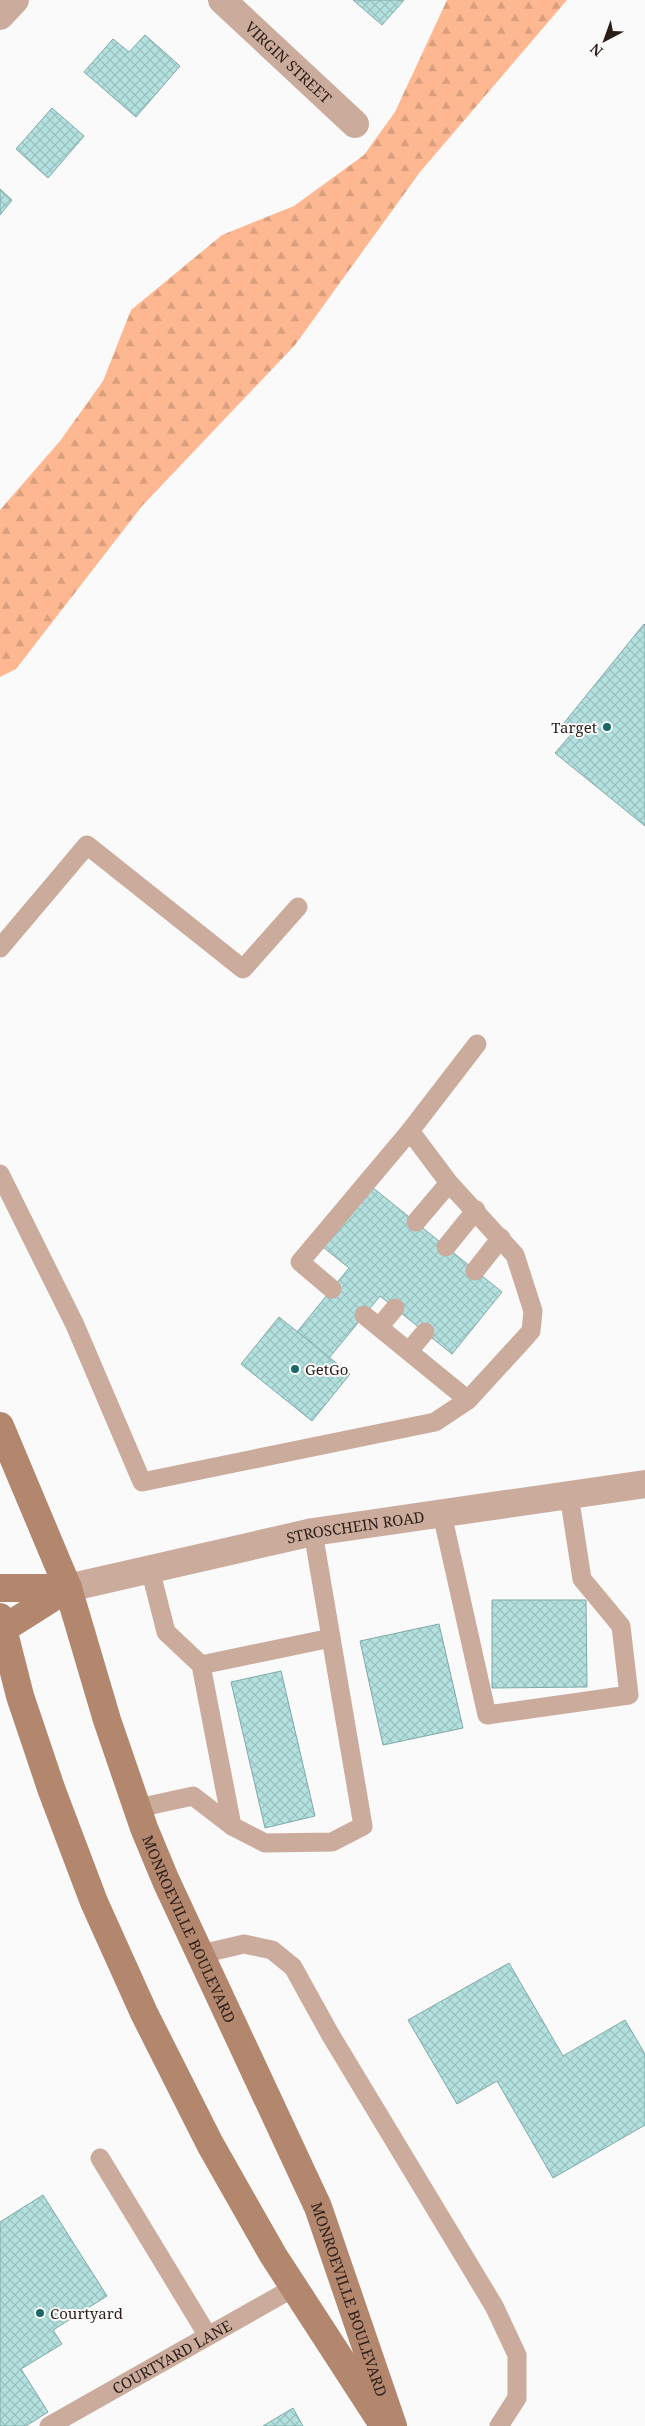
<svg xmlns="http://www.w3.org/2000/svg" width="645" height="2426" viewBox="0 0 645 2426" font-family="'Noto Serif',serif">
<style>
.forest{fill:url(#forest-firs)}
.building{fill:url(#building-cross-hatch);stroke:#7daaa8}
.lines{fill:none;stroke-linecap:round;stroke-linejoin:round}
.service{stroke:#cbac9c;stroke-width:19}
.minor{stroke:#cbac9c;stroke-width:28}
.tertiary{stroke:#cbac9c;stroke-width:28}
.secondary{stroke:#b3866e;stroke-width:28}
.poi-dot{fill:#1b6867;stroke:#fafafa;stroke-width:2}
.labels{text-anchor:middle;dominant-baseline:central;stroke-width:4;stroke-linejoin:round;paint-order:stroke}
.street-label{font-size:15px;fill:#2b1e18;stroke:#fafafa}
.poi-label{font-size:15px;fill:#2b1e18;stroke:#fafafa;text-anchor:start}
</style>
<defs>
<pattern id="forest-firs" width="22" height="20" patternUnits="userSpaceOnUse" patternTransform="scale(1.25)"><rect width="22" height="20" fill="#fdb892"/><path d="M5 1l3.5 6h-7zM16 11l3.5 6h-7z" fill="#d99e7d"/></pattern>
<pattern id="building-cross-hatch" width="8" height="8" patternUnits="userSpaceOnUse" patternTransform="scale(1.25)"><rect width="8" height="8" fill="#b3e1df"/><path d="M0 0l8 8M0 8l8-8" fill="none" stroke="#9ac1bf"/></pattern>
</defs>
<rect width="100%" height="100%" fill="#fafafa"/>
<path class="forest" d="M 447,0 L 567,0 L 420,172 L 295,345 L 142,506 L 16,669 L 0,677 L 0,510 L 60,441 L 103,381 L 131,310 L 222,235 L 294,206 L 364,155 L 395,112 Z"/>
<g class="building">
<path d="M 353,0 L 404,0 L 382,25 Z"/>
<path d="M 145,35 L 180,66 L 136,117 L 84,72 L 113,39 L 129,52 Z"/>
<path d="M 52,108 L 84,136 L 48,178 L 16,149 Z"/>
<path d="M 0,189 L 12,200 L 0,215 Z"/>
<path d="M 644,624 L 645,625 L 645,826 L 555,753 L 574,731 L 564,723 Z"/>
<path d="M 372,1187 L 502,1292 L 452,1354 L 380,1296 L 329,1358 L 297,1332 L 349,1268 L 323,1247 Z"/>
<path d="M 279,1317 L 350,1374 L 312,1421 L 241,1364 Z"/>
<path d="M 492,1600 L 586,1600 L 587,1687 L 492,1688 Z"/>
<path d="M 439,1624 L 463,1728 L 383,1745 L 360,1641 Z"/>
<path d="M 281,1671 L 315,1816 L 265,1828 L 231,1682 Z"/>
<path d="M 509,1963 L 563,2056 L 625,2020 L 645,2054 L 645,2125 L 553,2178 L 497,2081 L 457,2104 L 408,2020 Z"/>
<path d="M 43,2195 L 107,2296 L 53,2330 L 62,2344 L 21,2369 L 48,2412 L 26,2426 L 0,2426 L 0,2222 Z"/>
<path d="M 293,2408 L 303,2426 L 263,2426 Z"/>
</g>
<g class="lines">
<g class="service">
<path d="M 0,948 L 87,845 L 243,969 L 298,907"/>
<path d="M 0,1174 L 75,1325 L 142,1482 L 435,1422 L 468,1400 L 523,1340 L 531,1331 L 533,1311 L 515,1255 L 449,1183 L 410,1131 L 477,1044"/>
<path d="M 416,1222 L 449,1183"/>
<path d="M 446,1247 L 476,1210"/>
<path d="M 475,1271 L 501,1238"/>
<path d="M 332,1289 L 300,1262 L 410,1131"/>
<path d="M 364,1315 L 468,1400"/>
<path d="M 380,1326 L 395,1308"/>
<path d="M 409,1351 L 425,1332"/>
<path d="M 442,1514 L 487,1715 L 629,1695 L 621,1626 L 582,1579 L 569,1495"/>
<path d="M 150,1569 L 166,1632 L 201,1665 L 232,1826"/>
<path d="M 201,1665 L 331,1638"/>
<path d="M 138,1808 L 193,1796 L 232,1826 L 265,1843 L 332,1842 L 363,1826 L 313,1532"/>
<path d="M 201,1954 L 244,1944 L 272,1950 L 293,1967 L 330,2034 L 494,2306 L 517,2355 L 517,2398 L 499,2426"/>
<path d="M 100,2158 L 208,2336"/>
<path id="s1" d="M 49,2426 L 295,2287"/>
</g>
<g class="minor">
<path id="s2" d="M 222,0 L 355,124"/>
<path d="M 0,16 L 15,0"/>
</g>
<path class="tertiary" id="s3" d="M 68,1588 L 313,1532 L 645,1484"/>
<g class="secondary">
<path id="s4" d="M 0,1426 L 68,1588 L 107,1720 L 144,1828 L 166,1881 L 318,2207 L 393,2426"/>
<path d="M 0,1588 L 68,1588"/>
<path d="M 0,1617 L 20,1696 L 52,1791 L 94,1902 L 144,2013 L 210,2144 L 273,2255 L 380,2420"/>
<path d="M 0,1631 L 68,1588"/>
</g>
</g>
<g class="poi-dot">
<circle cx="607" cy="727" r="5"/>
<circle cx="295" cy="1369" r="5"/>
<circle cx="40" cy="2313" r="5"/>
</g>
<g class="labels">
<g class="street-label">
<text stroke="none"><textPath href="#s2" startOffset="91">VIRGIN STREET</textPath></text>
<text stroke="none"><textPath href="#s3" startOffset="294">STROSCHEIN ROAD</textPath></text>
<text stroke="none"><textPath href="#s4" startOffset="538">MONROEVILLE BOULEVARD</textPath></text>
<text stroke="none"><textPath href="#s4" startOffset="942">MONROEVILLE BOULEVARD</textPath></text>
<text stroke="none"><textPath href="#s1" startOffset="141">COURTYARD LANE</textPath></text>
</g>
<g class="poi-label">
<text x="597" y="727" text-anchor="end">Target</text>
<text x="305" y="1369">GetGo</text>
<text x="50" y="2313">Courtyard</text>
</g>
</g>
<g transform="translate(605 40) rotate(221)" stroke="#fafafa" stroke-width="4" paint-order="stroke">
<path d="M0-4L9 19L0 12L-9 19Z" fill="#2b1e18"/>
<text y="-8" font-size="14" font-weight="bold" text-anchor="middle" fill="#2b1e18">N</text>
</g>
</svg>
